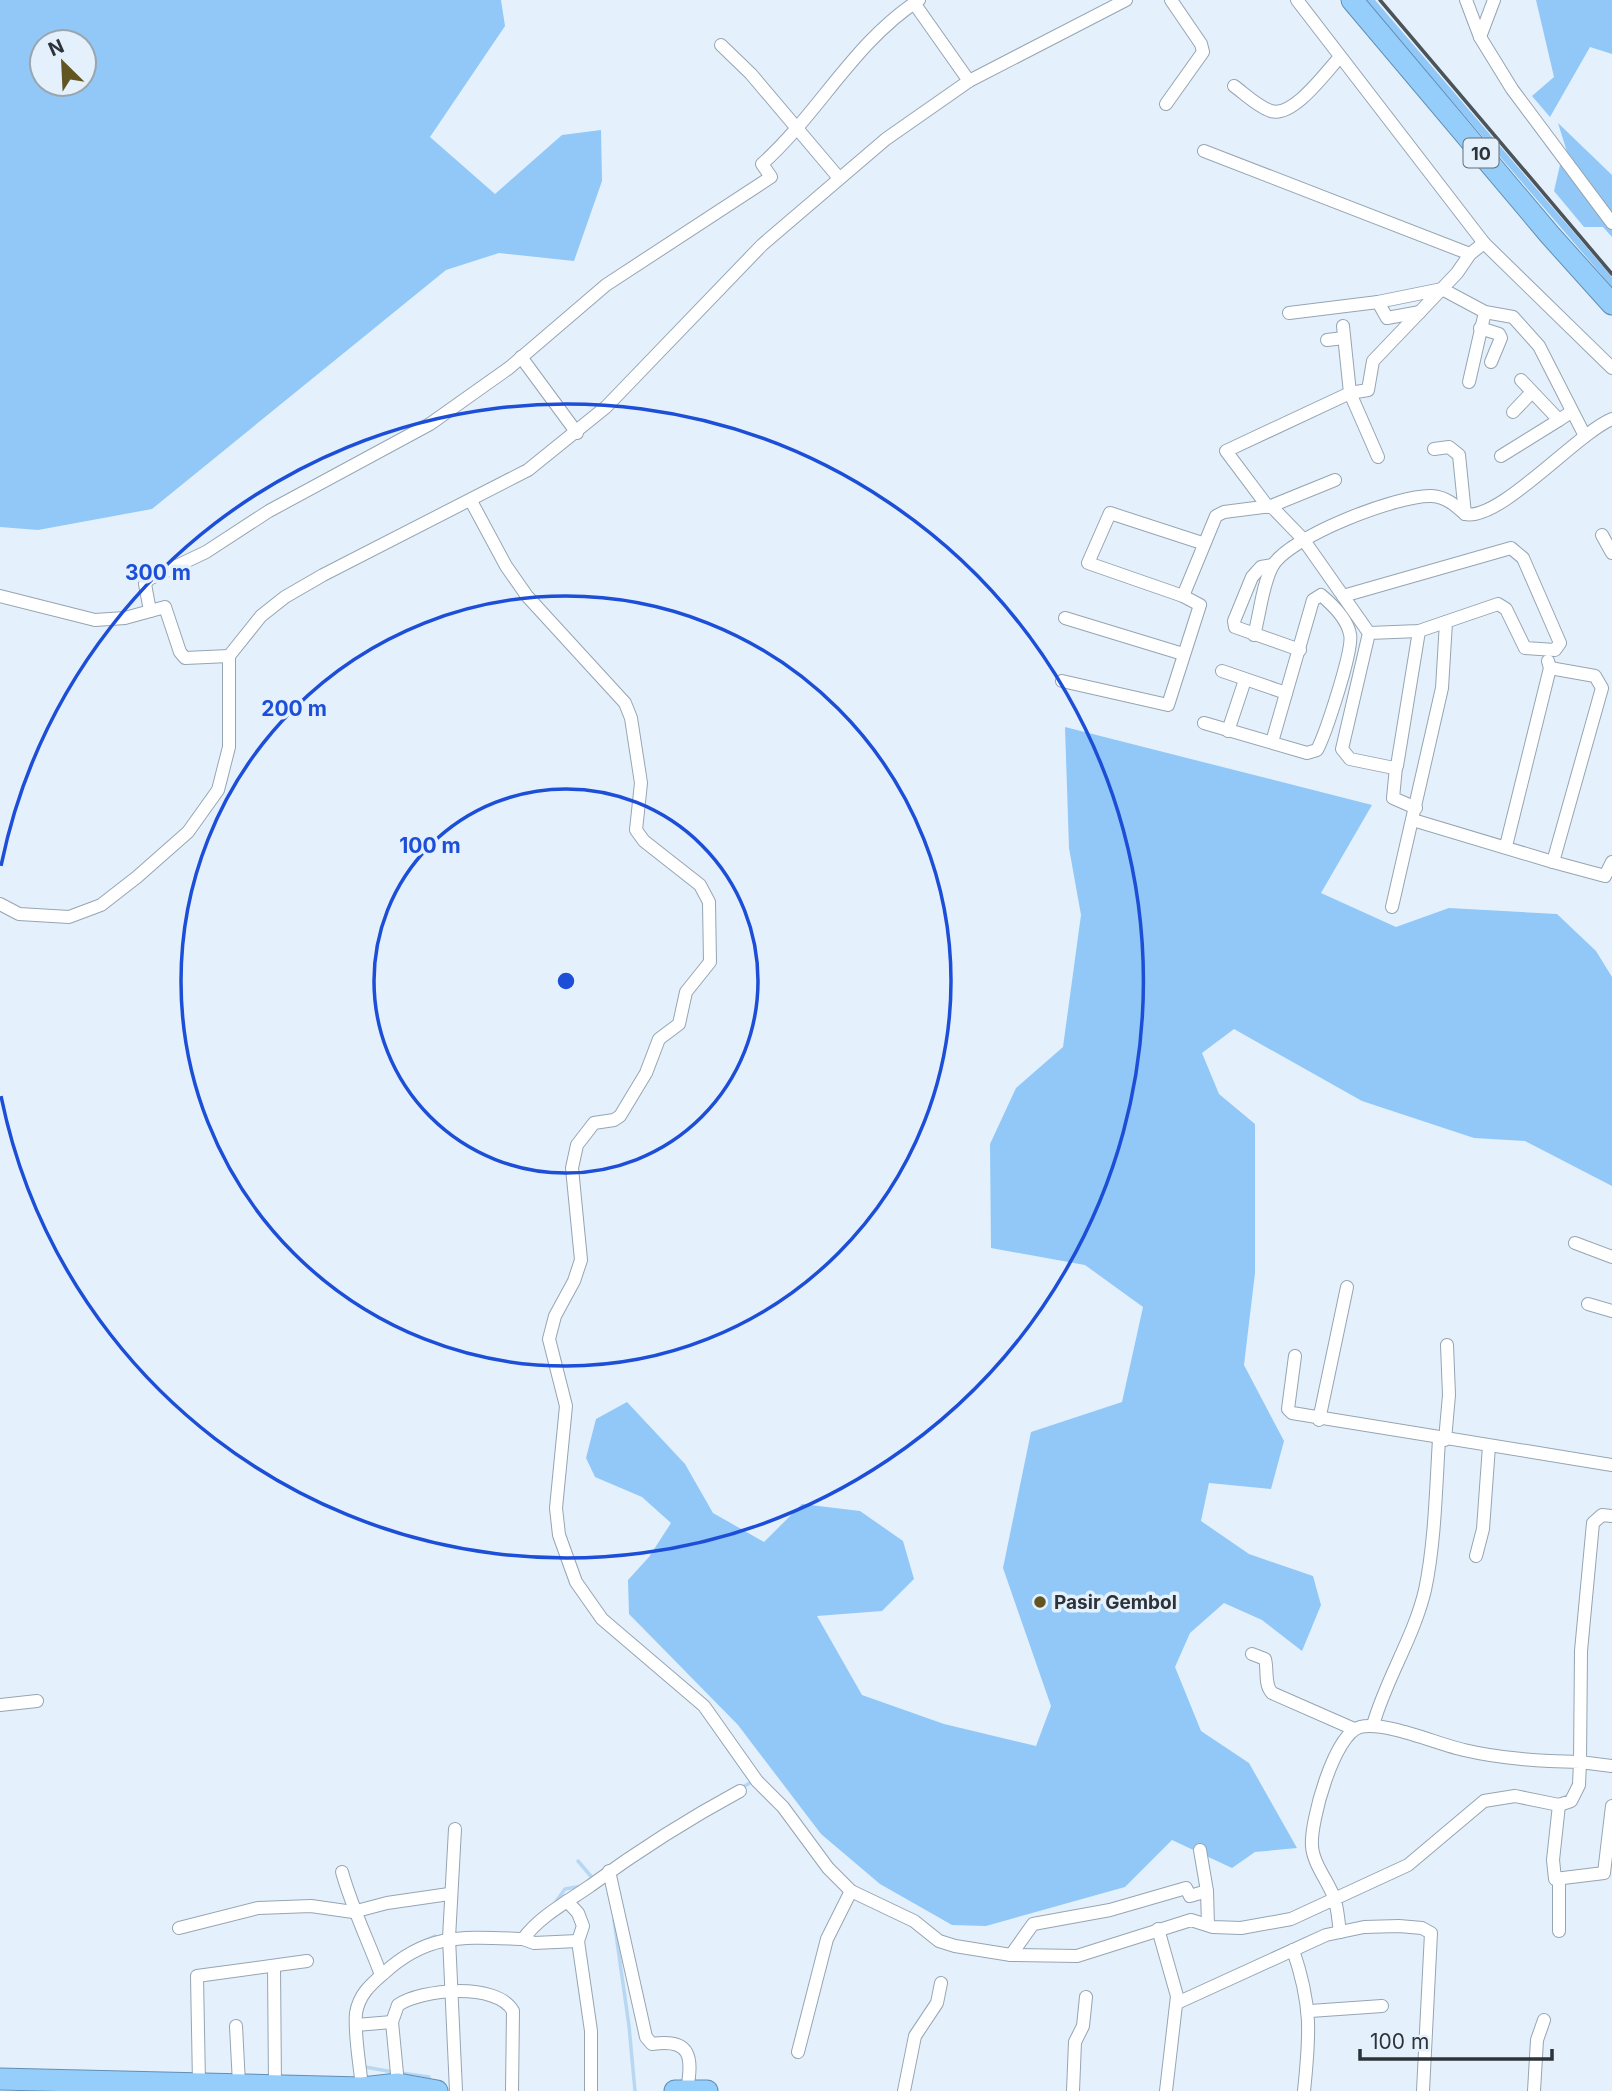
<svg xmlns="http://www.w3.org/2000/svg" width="1612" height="2091" viewBox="0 0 1612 2091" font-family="Inter,sans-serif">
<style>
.green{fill:#91c8f7;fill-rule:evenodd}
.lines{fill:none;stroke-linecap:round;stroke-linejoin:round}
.stream{stroke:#b7d7f3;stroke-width:3.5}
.minor-casing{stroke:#96a5b2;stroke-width:14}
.trunk-casing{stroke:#608fb6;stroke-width:23}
.minor{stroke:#fff;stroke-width:12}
.trunk{stroke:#96cefb;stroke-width:21}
.rail{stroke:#4c5359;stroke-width:3.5}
.ring{fill:none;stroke:#1d4ed8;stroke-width:3.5}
.poi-dot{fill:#625522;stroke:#e4f1fc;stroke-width:2.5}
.labels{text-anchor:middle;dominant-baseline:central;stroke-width:7;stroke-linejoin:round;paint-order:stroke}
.shield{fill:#e4f1fc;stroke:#646c73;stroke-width:2}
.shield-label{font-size:18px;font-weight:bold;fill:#2d3338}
.poi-label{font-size:19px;font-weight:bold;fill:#2d3338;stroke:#e4f1fc;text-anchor:start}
.centre{fill:#1d4ed8;stroke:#e4f1fc;stroke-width:3.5}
.ring-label{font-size:21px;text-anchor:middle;font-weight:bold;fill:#1d4ed8;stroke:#e4f1fc;stroke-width:7;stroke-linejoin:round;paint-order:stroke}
</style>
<rect width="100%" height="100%" fill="#e4f1fc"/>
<g class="green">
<path d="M 0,0 L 501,0 L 505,26 L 430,137 L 495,194 L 562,135 L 601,130 L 602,181 L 574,261 L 499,253 L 446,270 L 152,509 L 38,530 L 0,527 ZM 42,42 L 84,42 L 84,84 L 42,84 Z"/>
<path d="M 1365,0 L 1375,0 L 1612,277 L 1612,287 Z"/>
<path d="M 1536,0 L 1612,0 L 1612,54 L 1590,47 L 1550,117 L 1532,96 L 1554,77 Z"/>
<path d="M 1558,123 L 1612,175 L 1612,237 L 1603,227 L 1584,227 L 1554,191 L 1560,165 L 1569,158 Z"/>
<path d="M 1065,727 L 1372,805 L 1321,893 L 1396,927 L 1449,908 L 1557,914 L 1596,951 L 1612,977 L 1612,1186 L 1525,1141 L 1474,1138 L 1362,1101 L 1234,1029 L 1202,1053 L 1219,1094 L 1255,1124 L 1255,1273 L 1244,1365 L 1284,1441 L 1271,1489 L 1209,1483 L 1201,1521 L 1249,1554 L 1313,1576 L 1321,1605 L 1302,1651 L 1262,1620 L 1224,1603 L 1190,1633 L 1175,1667 L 1201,1731 L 1249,1763 L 1297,1848 L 1255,1852 L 1232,1868 L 1172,1840 L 1125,1887 L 986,1926 L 952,1925 L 880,1884 L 821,1834 L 738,1725 L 629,1614 L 628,1580 L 649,1557 L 671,1523 L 642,1497 L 595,1477 L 586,1458 L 596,1419 L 627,1402 L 685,1464 L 713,1513 L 764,1542 L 802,1504 L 860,1511 L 903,1541 L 914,1579 L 882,1611 L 817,1616 L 862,1695 L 944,1724 L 1036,1746 L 1051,1706 L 1003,1568 L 1031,1432 L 1122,1402 L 1143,1307 L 1085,1265 L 991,1248 L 990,1144 L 1016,1088 L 1063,1047 L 1081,915 L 1069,848 Z"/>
</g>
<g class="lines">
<g class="stream">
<path d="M 739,1789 L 750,1783"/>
<path d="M 578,1861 L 595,1881"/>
<path d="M 555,1903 L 565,1889 L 582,1886"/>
<path d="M 614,1920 L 629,2026 L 635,2091"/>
<path d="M 415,1945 L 435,1936"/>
<path d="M 365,2067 L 393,2072"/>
<path d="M 401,2073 L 429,2077 L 429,2082"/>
</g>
<defs>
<g id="minor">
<path d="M 1297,0 L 1484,243 L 1612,368"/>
<path d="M 1466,0 L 1480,37 L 1512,89 L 1612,223"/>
<path d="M 914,3 L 969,81"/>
<path d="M 1480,37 L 1494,0"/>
<path d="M 721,45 L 751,74 L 839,178"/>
<path d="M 1234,86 C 1245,94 1258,107 1271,111 C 1293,118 1326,72 1339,58"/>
<path d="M 1166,104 L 1203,52 L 1201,44 L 1171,0"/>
<path d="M 1204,151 L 1470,254"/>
<path d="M 1378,302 L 1387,318 L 1420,312"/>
<path d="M 1289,313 L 1378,302 L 1442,289 L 1485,312 L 1513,317 L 1539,346 L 1585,436"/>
<path d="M 1343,326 L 1350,393 L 1378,457"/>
<path d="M 1480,328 L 1499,334 L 1501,338 L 1491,362"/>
<path d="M 1327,340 L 1344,338"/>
<path d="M 521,357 L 577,433"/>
<path d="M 1521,380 L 1559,420 L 1571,412"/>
<path d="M 1469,382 L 1485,312"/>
<path d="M 1513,412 L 1532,392"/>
<path d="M 1434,449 L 1449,447 L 1459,455 L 1465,514"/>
<path d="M 1501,456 L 1559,420"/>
<path d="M 471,501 L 506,566 L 527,596 L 625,703 L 631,718 L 641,783 L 636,830 L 644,841 L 700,885 L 709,902 L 710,962 L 686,992 L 679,1024 L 659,1039 L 646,1073 L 620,1116 L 614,1120 L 594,1123 L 577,1145 L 572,1168 L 581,1260 L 574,1281 L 555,1316 L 549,1339 L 566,1406 L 556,1508 L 559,1535 L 576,1582 L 602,1619 L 704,1706 L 757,1781 L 783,1807 L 828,1868 L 851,1891 L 914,1921 L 939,1941 L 955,1946 L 1011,1955 L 1077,1956 L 1191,1920 L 1213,1927 L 1241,1928 L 1291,1919 L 1408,1865 L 1484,1801 L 1515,1796 L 1559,1805 L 1571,1801 L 1579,1785 L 1580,1762 C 1541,1761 1502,1759 1464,1750 C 1437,1744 1386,1721 1360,1727 C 1334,1734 1310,1822 1312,1846 C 1313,1863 1327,1880 1333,1895 C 1338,1906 1338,1920 1340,1932"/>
<path d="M 1271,506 L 1303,539 L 1369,633 L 1342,749 L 1350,759 L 1394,768 L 1397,766 L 1419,631"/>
<path d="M 1268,507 L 1226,451 L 1350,393 L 1368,390 L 1373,361 L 1457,273 L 1470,254 L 1484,243"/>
<path d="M 1602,535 L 1612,553"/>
<path d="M 1273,565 L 1261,567 L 1252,577 L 1234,621 L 1235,627 L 1300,650"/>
<path d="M 0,596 L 95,620 L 125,618 L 165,607 L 180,652 L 185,658 L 229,656"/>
<path d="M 1183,596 L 1216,516 L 1224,512 L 1271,506 L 1335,480"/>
<path d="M 1343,596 L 1511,548 L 1523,558 L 1560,643 L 1555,650 L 1525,648 L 1506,609 L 1498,604 L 1419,631 L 1369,633"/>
<path d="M 150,611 L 145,584 L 149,579 L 206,552 L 269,511 L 430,424 L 509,368 L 606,285 L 771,177 L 762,164 C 819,113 854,42 919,0"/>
<path d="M 1065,618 L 1183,654"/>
<path d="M 1254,635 C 1260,614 1262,586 1272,567 C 1287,537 1400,494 1432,496 C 1446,497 1455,505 1465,514 C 1499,522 1576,434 1612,419"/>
<path d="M 1222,671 L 1286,693"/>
<path d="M 1062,681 L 1168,705 L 1200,605 L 1183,596 L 1088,563 L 1110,513 L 1202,543"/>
<path d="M 1204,723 L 1307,753 L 1317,750 C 1325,735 1354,649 1350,634 C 1347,619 1333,605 1321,595 L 1313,600 L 1272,742"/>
<path d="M 1228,731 L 1245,680"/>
<path d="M 1396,767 L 1393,798 L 1416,808"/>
<path d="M 1413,820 L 1553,862 L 1602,688 L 1595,676 L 1550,668"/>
<path d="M 1506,846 L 1550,668 L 1548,661"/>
<path d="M 1553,862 L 1605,876 L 1612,862"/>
<path d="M 0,904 L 19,914 L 69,917 L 101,905 L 137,877 L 188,832 L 218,790 L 229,747 L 229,656 L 261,616 L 285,597 L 323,575 L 528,470 L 606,407 L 762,245 L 886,139 L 969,81 L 1126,0"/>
<path d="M 1392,907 L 1442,688 L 1446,622"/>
<path d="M 1575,1243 L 1612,1257"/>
<path d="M 1588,1304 L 1612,1311"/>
<path d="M 1295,1356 L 1288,1409 L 1292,1413 L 1612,1465"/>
<path d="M 1319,1420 L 1347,1287"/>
<path d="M 1445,1440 L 1449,1395 L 1447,1345"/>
<path d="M 1612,1516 L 1602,1515 L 1593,1523 L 1581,1651 L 1580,1762 L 1612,1766"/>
<path d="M 1476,1556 L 1483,1529 L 1489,1446"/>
<path d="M 1252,1654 L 1265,1659 C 1268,1670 1264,1685 1272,1693 L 1354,1729"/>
<path d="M 0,1705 L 37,1701"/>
<path d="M 1373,1725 C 1386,1679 1414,1637 1425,1590 C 1435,1543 1436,1487 1439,1439"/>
<path d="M 1559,1805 L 1553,1860 L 1555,1879 L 1604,1873 L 1612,1806"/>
<path d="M 455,1829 L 449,1938 L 456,2091"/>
<path d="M 1200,1850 L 1207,1891 L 1208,1925"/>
<path d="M 609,1871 L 646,2037 L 652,2044 C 691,2038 693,2057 687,2090"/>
<path d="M 342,1872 C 352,1908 368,1940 381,1975"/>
<path d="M 567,1901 L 578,1913 L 583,1926 L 578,1941 L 591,2031 L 591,2091"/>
<path d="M 179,1928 L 258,1908 L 311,1906 L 353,1912 L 387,1903 L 449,1894"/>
<path d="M 1158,1929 L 1177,1996 L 1166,2091"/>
<path d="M 1559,1931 L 1559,1879"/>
<path d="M 523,1939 C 540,1916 567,1902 590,1886 C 638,1851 688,1819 740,1791"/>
<path d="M 1293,1950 C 1312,2005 1310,2034 1304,2091"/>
<path d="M 1011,1955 L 1033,1924 L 1110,1910 L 1186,1888 L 1190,1896 L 1207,1891"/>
<path d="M 274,1967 L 275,2085"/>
<path d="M 1177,2003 L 1326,1935 L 1364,1927 L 1399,1926 L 1422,1928 L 1431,1933 L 1423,2091"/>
<path d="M 1310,2011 L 1382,2006"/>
<path d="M 356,2025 L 392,2022"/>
<path d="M 236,2026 L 239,2084"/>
<path d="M 798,2052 L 827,1939 L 851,1891"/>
<path d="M 199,2083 L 197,1976 L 307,1961"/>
<path d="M 398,2084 L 392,2022 L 398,2005 C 421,1989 497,1982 513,2011 L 512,2091"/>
<path d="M 362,2088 C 360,2064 354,2036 356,2013 C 359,1995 370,1985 383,1974 C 428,1932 465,1937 523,1939 L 534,1943 L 578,1941"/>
<path d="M 904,2091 L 915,2036 L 937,2003 L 941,1983"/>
<path d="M 1073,2091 L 1075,2042 L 1083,2026 L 1086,1997"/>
<path d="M 1534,2091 L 1537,2040 L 1544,2020"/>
</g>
<g id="trunk">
<path d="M 1352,0 L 1550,235 L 1612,304"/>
<path d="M 0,2079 L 362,2088 L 398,2084 L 437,2091"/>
<path d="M 675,2091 L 707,2091"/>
</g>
</defs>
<use href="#minor" class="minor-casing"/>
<use href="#trunk" class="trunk-casing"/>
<use href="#minor" class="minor"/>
<use href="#trunk" class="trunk"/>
<path class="rail" d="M 1380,0 L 1612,274"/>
</g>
<g class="ring">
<circle cx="566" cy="981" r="192"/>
<circle cx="566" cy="981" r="385"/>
<path d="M1 866A577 577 0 1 1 1 1096"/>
</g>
<circle class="poi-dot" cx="1040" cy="1602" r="7"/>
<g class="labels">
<rect class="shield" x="1463.5" y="138.5" width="35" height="29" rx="5"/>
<g class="shield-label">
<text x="1481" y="153">10</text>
</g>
<g class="poi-label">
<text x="1054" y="1602">Pasir Gembol</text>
</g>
</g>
<circle cx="566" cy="981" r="10" class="centre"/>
<g class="ring-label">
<text x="158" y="580">300 m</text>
<text x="294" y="716">200 m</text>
<text x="430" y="853">100 m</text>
</g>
<g transform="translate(63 63) rotate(336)"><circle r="33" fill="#e4f1fc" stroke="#9ba5ae" stroke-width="2"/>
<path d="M0-5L12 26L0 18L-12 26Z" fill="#625522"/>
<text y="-10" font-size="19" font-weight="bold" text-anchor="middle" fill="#2d3338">N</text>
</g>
<path d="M1360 2049v10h192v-10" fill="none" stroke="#2d3338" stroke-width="3.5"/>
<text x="1370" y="2049" font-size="21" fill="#2d3338" stroke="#e4f1fc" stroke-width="5" paint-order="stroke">100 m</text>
</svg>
